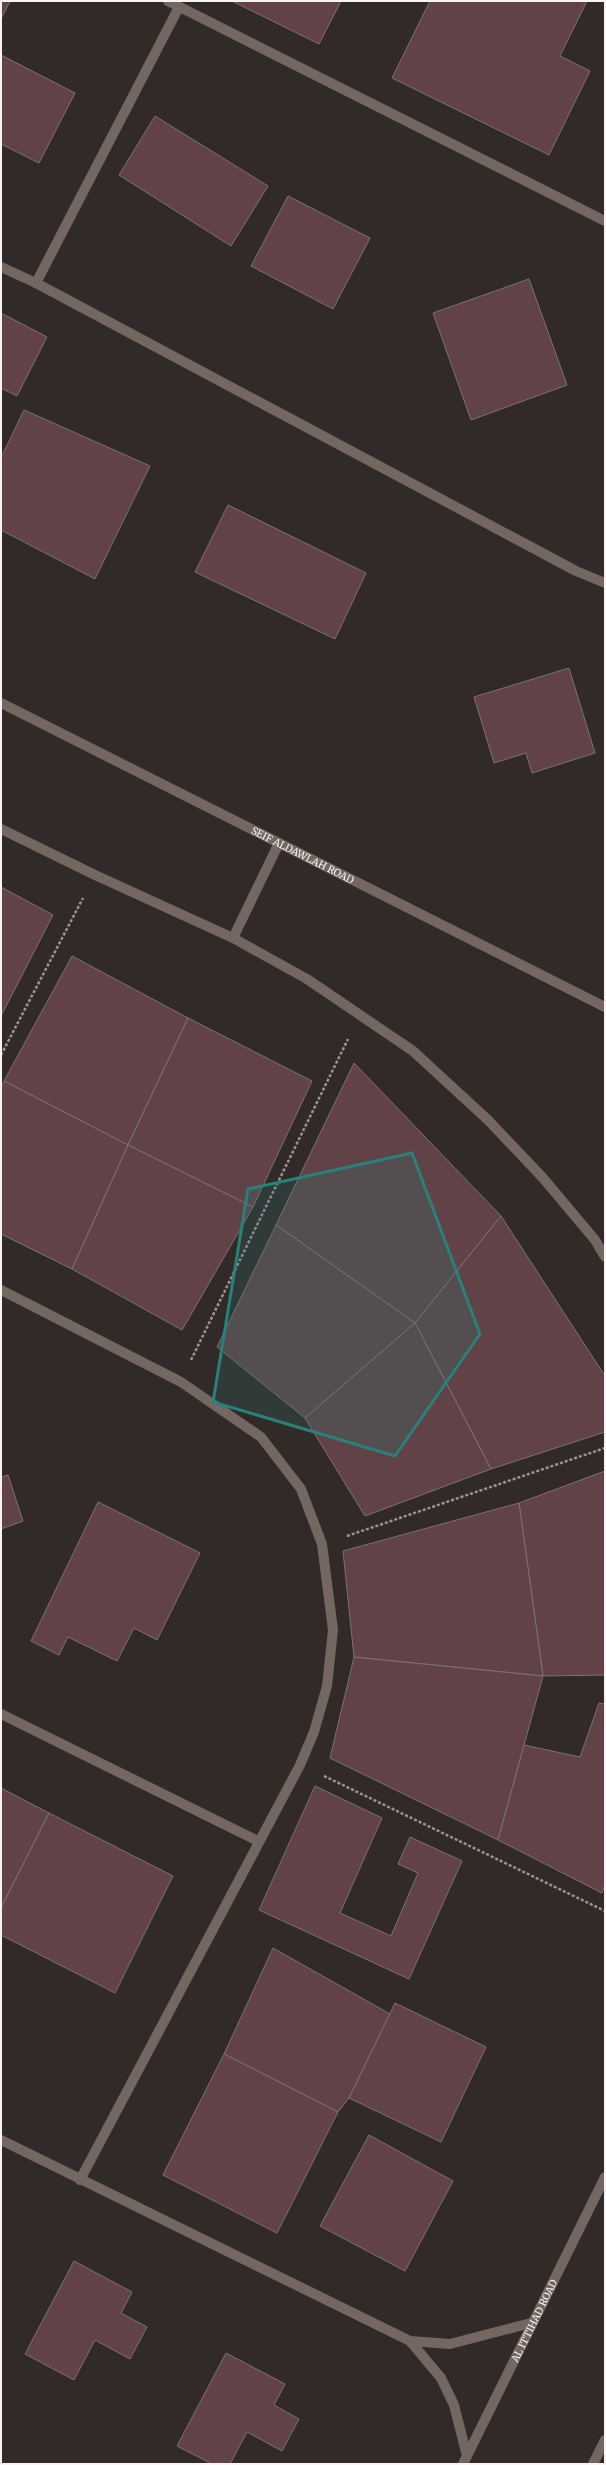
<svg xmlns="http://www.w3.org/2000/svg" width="606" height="2465" viewBox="0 0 606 2465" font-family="Merriweather,serif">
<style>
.building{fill:#614247;stroke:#7b7273}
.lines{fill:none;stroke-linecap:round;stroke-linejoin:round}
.path{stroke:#9b9494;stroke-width:2.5;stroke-dasharray:3 2;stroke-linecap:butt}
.minor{stroke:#746761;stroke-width:10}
.marked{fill:#26827b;fill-opacity:0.2;stroke:#26827b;stroke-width:3;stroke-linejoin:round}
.labels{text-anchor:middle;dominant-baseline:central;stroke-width:3;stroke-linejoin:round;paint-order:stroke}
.street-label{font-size:10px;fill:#f9f3f3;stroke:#28201f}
</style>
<rect width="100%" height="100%" fill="#322a29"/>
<g class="building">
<path d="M 1,1 L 10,1 L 1,19 Z"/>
<path d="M 232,1 L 341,1 L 319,44 Z"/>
<path d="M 430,1 L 587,1 L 560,56 L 590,71 L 549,155 L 392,78 Z"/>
<path d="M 1,55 L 75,93 L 39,163 L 1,144 Z"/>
<path d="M 155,116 L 268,186 L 231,246 L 119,175 Z"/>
<path d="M 288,196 L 370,238 L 333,309 L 251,266 Z"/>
<path d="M 529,279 L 567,385 L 471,420 L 433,313 Z"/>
<path d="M 1,313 L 47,337 L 17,396 L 1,388 Z"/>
<path d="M 24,410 L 150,466 L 95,579 L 1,530 L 1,458 Z"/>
<path d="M 228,505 L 366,573 L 335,639 L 195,572 Z"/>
<path d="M 569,668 L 595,753 L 532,773 L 526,753 L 494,763 L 474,697 Z"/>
<path d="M 1,887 L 53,915 L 1,1016 Z"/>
<path d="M 72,956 L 188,1018 L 128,1145 L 4,1081 Z"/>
<path d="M 188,1018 L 312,1081 L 253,1207 L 128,1145 Z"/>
<path d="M 354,1063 L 501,1216 L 415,1323 L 276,1225 Z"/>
<path d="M 4,1081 L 128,1145 L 72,1269 L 1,1234 L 1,1087 Z"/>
<path d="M 128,1145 L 253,1207 L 182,1330 L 72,1269 Z"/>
<path d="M 501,1216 L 605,1376 L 605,1432 L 491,1469 L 415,1323 Z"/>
<path d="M 276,1225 L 415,1323 L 305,1418 L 217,1347 Z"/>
<path d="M 415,1323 L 491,1469 L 365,1516 L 305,1418 Z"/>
<path d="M 605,1471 L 605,1675 L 543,1676 L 519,1503 Z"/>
<path d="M 8,1475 L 23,1521 L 1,1529 L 1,1477 Z"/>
<path d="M 98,1502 L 200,1553 L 157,1640 L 134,1628 L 117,1661 L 68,1637 L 59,1655 L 31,1641 Z"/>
<path d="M 519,1503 L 543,1676 L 354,1657 L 343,1551 Z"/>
<path d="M 354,1657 L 543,1676 L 498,1840 L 330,1758 Z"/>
<path d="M 599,1703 L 605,1704 L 605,1885 L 602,1893 L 498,1840 L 524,1745 L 580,1757 Z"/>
<path d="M 315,1786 L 382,1818 L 340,1913 L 391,1936 L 418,1873 L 398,1864 L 410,1837 L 462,1861 L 409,1979 L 259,1910 Z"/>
<path d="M 1,1788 L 49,1813 L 1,1908 Z"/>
<path d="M 49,1813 L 173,1876 L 115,1993 L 1,1935 L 1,1908 Z"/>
<path d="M 273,1948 L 390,2014 L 349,2098 L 338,2112 L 224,2054 Z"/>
<path d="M 395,2003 L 486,2047 L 441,2142 L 349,2098 Z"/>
<path d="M 224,2054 L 338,2112 L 277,2233 L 163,2175 Z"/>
<path d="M 369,2135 L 453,2181 L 405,2271 L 320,2226 Z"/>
<path d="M 74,2261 L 132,2292 L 121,2313 L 147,2327 L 130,2359 L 95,2340 L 74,2380 L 25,2354 Z"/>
<path d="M 226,2353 L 285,2384 L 274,2405 L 299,2419 L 282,2451 L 247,2432 L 230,2464 L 212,2464 L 177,2446 Z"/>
</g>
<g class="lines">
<g class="path">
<path d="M 1,1055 L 83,898"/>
<path d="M 191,1360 L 348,1039"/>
<path d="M 347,1536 L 605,1448"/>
<path d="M 324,1776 L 605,1911"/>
</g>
<g class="minor">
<path d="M 168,1 L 605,221"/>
<path d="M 1,267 L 36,283 L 576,571 L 605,583"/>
<path d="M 36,283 L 179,7"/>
<path id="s1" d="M 1,703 L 605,1007"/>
<path d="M 1,829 L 95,875 L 233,938 L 307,979 L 413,1051 L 488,1120 L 543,1178 L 595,1240 L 605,1257"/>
<path d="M 233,938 L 279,843"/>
<path d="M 1,1290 L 181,1382 L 261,1437 L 301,1489 L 322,1544 L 333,1630 L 327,1686 L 314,1732 L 300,1765 L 80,2180"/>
<path d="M 1,1714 L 258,1841"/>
<path d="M 1,2140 L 410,2341 L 450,2344 L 531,2323"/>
<path d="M 410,2341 L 441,2378 L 454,2405 L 467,2456"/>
<path id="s2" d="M 463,2464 L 605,2177"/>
<path d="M 593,2464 L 605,2440"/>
</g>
</g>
<path class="marked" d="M 412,1153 L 480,1334 L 395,1456 L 213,1402 L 248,1189 Z"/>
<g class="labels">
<g class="street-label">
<text stroke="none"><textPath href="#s1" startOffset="338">SEIF ALDAWLAH ROAD</textPath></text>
<text stroke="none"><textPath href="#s2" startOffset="160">AL ITTIHAD ROAD</textPath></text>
</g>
</g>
<rect width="606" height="2465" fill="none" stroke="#f9f3f3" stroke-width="4"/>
</svg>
